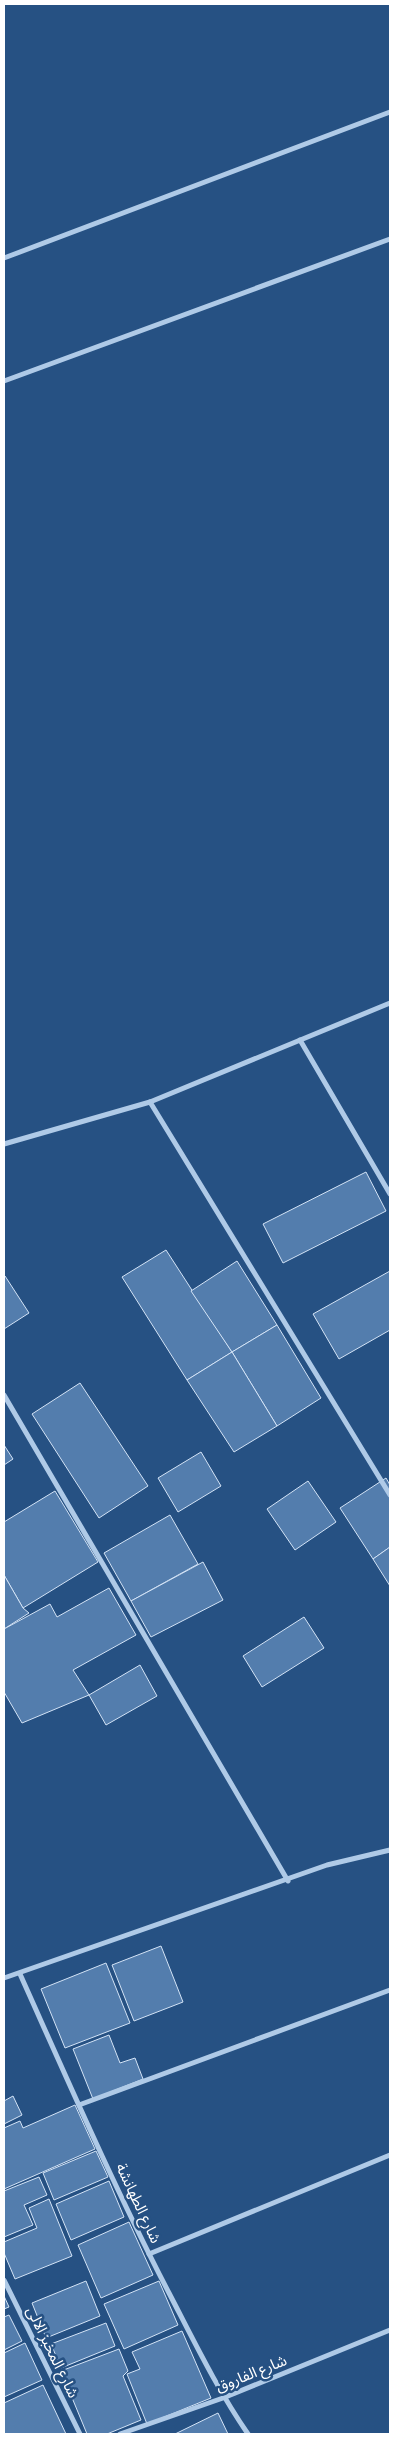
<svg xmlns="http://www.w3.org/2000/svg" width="394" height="2438" viewBox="0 0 394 2438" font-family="Manrope,'Noto Sans Arabic',sans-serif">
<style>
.building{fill:#537dad;stroke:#d3e3f6}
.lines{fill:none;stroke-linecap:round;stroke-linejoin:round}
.street{stroke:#afcae7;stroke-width:5}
.labels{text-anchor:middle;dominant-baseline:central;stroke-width:5;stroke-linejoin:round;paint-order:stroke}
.street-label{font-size:15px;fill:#fff;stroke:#265183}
</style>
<rect width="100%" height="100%" fill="#265183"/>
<g class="building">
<path d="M 366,1172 L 386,1211 L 283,1263 L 263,1224 Z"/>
<path d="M 166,1250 L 232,1352 L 187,1380 L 122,1277 Z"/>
<path d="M 237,1261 L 277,1325 L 232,1352 L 191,1291 Z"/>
<path d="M 390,1271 L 390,1330 L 339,1359 L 313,1314 Z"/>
<path d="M 5,1276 L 29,1313 L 4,1329 L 4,1277 Z"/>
<path d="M 277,1325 L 321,1398 L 277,1426 L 232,1352 Z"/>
<path d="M 232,1352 L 277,1426 L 234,1452 L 187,1380 Z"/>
<path d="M 80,1383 L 148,1486 L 99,1518 L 32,1414 Z"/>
<path d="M 4,1445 L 13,1459 L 4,1465 Z"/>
<path d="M 201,1452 L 221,1486 L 178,1512 L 158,1478 Z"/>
<path d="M 386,1478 L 390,1485 L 390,1547 L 373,1559 L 340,1508 Z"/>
<path d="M 308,1481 L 336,1522 L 295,1550 L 267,1509 Z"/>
<path d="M 55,1491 L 98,1562 L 23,1608 L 4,1575 L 4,1522 Z"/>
<path d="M 170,1515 L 198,1564 L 131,1601 L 104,1553 Z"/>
<path d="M 390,1547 L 390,1586 L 373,1559 Z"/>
<path d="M 203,1562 L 223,1600 L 151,1637 L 131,1601 Z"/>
<path d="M 4,1575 L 23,1608 L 29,1613 L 4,1629 Z"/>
<path d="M 109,1588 L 136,1635 L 73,1670 L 89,1695 L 22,1723 L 4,1692 L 4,1629 L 50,1604 L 57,1617 Z"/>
<path d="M 304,1617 L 324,1648 L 262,1687 L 243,1656 Z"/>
<path d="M 140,1665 L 157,1696 L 106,1725 L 89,1695 Z"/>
<path d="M 161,1946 L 183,2002 L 134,2021 L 112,1965 Z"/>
<path d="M 106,1963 L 130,2023 L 65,2048 L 41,1989 Z"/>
<path d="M 109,2035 L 120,2063 L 135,2058 L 143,2079 L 93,2099 L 73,2049 Z"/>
<path d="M 13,2096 L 22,2115 L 4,2124 L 4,2101 Z"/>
<path d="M 75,2105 L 95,2149 L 4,2189 L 4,2128 L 20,2121 L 23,2128 Z"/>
<path d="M 96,2151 L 108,2177 L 54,2200 L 43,2173 Z"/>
<path d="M 39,2177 L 47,2195 L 24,2205 L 33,2225 L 4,2237 L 4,2191 Z"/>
<path d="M 109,2181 L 124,2217 L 71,2240 L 56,2204 Z"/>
<path d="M 49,2199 L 72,2256 L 15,2279 L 4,2253 L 4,2242 L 37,2228 L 29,2208 Z"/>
<path d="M 129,2222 L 153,2275 L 101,2298 L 78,2245 Z"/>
<path d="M 86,2281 L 100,2316 L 46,2338 L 32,2303 Z"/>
<path d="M 159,2281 L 178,2325 L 124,2349 L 104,2304 Z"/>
<path d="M 4,2296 L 9,2307 L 4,2309 Z"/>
<path d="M 9,2315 L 22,2341 L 4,2350 L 4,2317 Z"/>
<path d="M 106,2323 L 115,2346 L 61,2368 L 51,2344 Z"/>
<path d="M 182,2331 L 211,2398 L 147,2424 L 127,2374 L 140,2369 L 132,2352 Z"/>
<path d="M 25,2343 L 42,2380 L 4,2397 L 4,2353 Z"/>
<path d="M 119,2349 L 128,2371 L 123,2376 L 141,2420 L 107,2434 L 87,2434 L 61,2371 Z"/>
<path d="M 43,2385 L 66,2434 L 4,2434 L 4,2403 Z"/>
<path d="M 218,2413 L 228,2434 L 175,2434 Z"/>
</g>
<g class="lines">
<g class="street">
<path d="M 4,258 L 390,112"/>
<path d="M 4,381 L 390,239"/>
<path d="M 300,1040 L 390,1194"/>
<path d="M 150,1102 L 390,1495"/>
<path d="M 4,1144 L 150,1102 L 390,1003"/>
<path d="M 4,1395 L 288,1881"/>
<path d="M 20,1974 C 68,2081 115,2189 169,2293 C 194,2341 217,2389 248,2434"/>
<path d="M 4,1978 L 327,1865 L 390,1850"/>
<path d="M 79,2105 L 390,1990"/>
<path d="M 149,2254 L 390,2155"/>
<path d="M 4,2280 L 80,2434"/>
<path d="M 120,2434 L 223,2398 L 390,2330"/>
</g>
</g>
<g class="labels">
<g class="street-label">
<text transform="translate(139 2203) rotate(65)">شارع الطهانشة</text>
<text transform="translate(53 2352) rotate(64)">شارع المخبز الالى</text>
<text transform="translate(251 2373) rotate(-22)">شارع الفاروق</text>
</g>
</g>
<rect width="394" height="2438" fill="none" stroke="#ffffff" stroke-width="10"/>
</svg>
